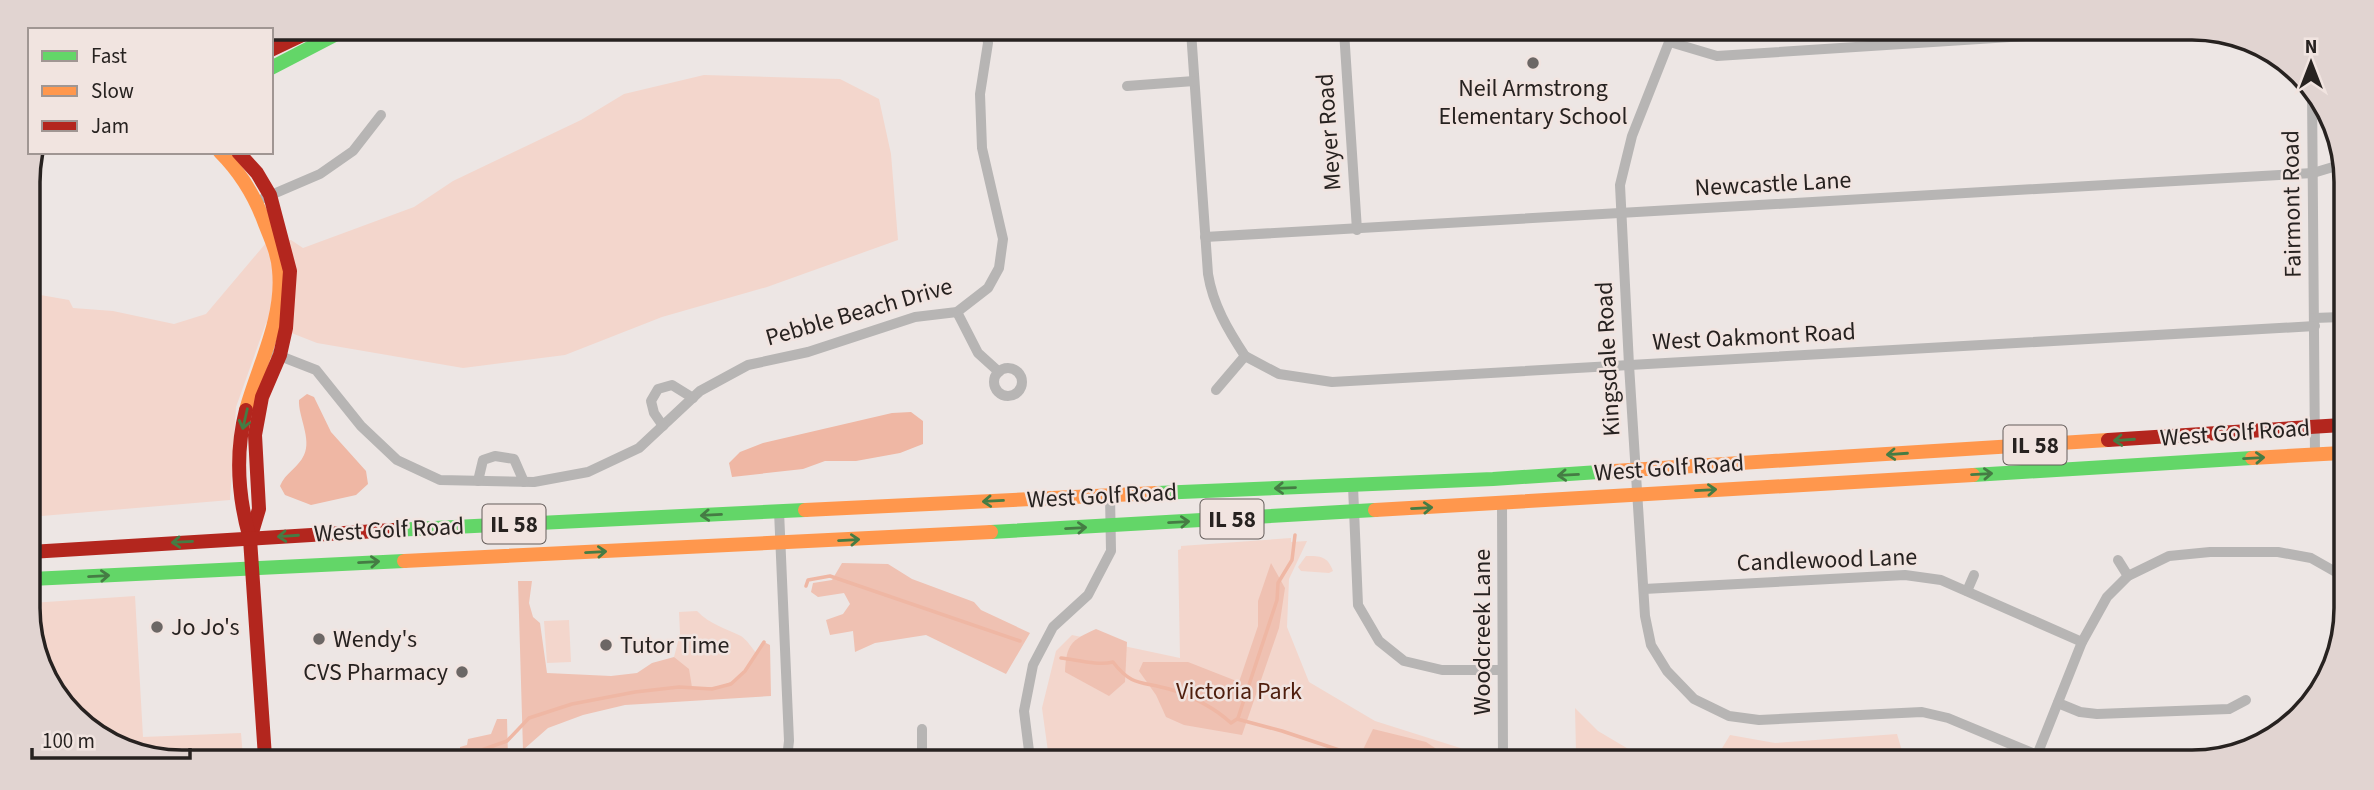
<svg xmlns="http://www.w3.org/2000/svg" width="2374" height="790" viewBox="0 0 2374 790" font-family="'Source Sans 3',sans-serif">
<style>
.green{fill:#f3d6cc}
.forest{fill:#efc1b2}
.water{fill:#efb7a4}
.lines{fill:none;stroke-linecap:round;stroke-linejoin:round}
.stream{stroke:#efb7a4;stroke-width:3.5}
.street{stroke:#b7b5b4;stroke-width:10}
.fast{stroke:#63d668;stroke-width:14}
.slow{stroke:#ff974d;stroke-width:14}
.jam{stroke:#b3261e;stroke-width:14}
.oneway{stroke:#457c44}
.poi-dot{fill:#6c6765;stroke:#f1e4e0;stroke-width:2.5}
.labels{text-anchor:middle;dominant-baseline:central;stroke-width:5;stroke-linejoin:round;paint-order:stroke}
.shield{fill:#f1e4e0;stroke:#645c5a;stroke-width:2}
.shield-label{font-size:23px;font-weight:bold;fill:#272220}
.poi-label{font-size:24px;fill:#272220;stroke:#f1e4e0;text-anchor:start}
.street-label{font-size:24px;fill:#272220;stroke:#f1e4e0}
.park-label{font-size:24px;fill:#4e1e0d;stroke:#f1e4e0}
.rim{fill:none;stroke:#272220;stroke-width:3.5}
</style>
<rect width="100%" height="100%" fill="#ede6e4"/>
<g class="green">
<path d="M 704,75 L 840,79 L 879,99 L 891,154 L 898,240 L 767,287 L 662,317 L 565,355 L 463,368 L 317,343 L 266,323 L 236,407 L 230,500 L 30,517 L 29,293 L 69,300 L 73,308 L 113,311 L 174,324 L 206,314 L 266,243 L 291,240 L 303,248 L 414,207 L 453,181 L 581,120 L 624,94 Z"/>
<path d="M 1291,538 L 1291,542 L 1307,541 L 1289,579 L 1287,627 L 1309,682 L 1375,721 L 1473,752 L 1569,750 L 1576,752 L 1575,708 L 1598,731 L 1647,760 L 1049,759 L 1042,708 L 1056,651 L 1072,635 L 1180,658 L 1178,550 L 1181,549 L 1181,546 Z"/>
<path d="M 1306,556 C 1321,556 1327,556 1333,571 L 1329,573 L 1301,571 L 1298,567 Z"/>
<path d="M 135,596 L 143,737 L 241,733 L 243,757 L 142,757 L 67,710 L 31,638 L 31,603 Z"/>
<path d="M 697,611 C 709,624 727,629 741,636 C 747,640 752,648 756,653 C 736,684 729,689 692,688 L 674,657 L 680,634 L 679,612 Z"/>
<path d="M 569,620 L 571,662 L 547,663 L 544,621 Z"/>
<path d="M 1897,734 L 1905,761 L 1715,760 L 1730,735 L 1775,743 Z"/>
</g>
<g class="forest">
<path d="M 842,563 L 888,564 L 912,579 L 974,602 L 981,610 L 1030,633 L 1006,674 L 926,635 L 875,643 L 855,652 L 853,631 L 830,635 L 826,620 L 843,614 L 850,604 L 844,593 L 818,597 L 811,592 L 813,583 L 832,580 Z"/>
<path d="M 1271,563 L 1285,588 L 1279,628 L 1242,735 L 1184,725 L 1166,717 L 1156,695 L 1139,671 L 1143,662 L 1188,662 L 1239,682 L 1258,626 L 1258,601 Z"/>
<path d="M 518,581 L 532,581 L 529,603 L 533,617 L 540,623 L 547,673 L 611,676 L 637,673 L 652,663 L 674,657 L 689,669 L 692,687 C 737,690 741,676 764,642 L 770,645 L 771,696 L 625,705 L 583,715 L 548,728 L 523,750 Z"/>
<path d="M 1096,629 L 1127,642 L 1125,682 L 1109,696 L 1065,672 C 1066,645 1071,640 1096,629 Z"/>
<path d="M 497,719 L 507,719 L 508,758 L 460,757 L 460,747 L 467,745 L 468,739 L 491,734 Z"/>
<path d="M 1373,729 L 1426,742 L 1453,760 L 1358,760 Z"/>
</g>
<g class="water">
<path d="M 307,394 L 314,397 L 331,432 L 366,471 L 368,484 L 356,495 L 311,505 L 285,495 L 280,486 C 285,473 299,467 304,455 C 312,439 298,416 299,400 Z"/>
<path d="M 911,412 L 923,421 L 923,444 L 900,453 L 856,461 L 825,461 L 803,469 L 732,477 L 729,463 L 740,452 L 763,443 L 892,413 Z"/>
</g>
<g class="lines">
<g class="stream">
<path d="M 806,586 L 808,580 L 830,576 L 1020,641"/>
<path d="M 1061,658 C 1077,660 1099,666 1113,662 C 1132,687 1142,681 1169,689 C 1190,695 1215,708 1231,723 L 1237,719 L 1282,731 L 1369,760"/>
<path d="M 1238,718 L 1277,600 L 1278,583 L 1292,560 L 1295,535"/>
<path d="M 438,757 L 479,751 L 507,741 L 529,718 L 572,704 L 635,692 L 679,687 L 712,689 L 731,684 L 745,671 L 764,642"/>
</g>
<g class="street">
<path d="M 266,28 L 267,30"/>
<path d="M 1191,31 L 1208,274 C 1213,305 1228,330 1245,356"/>
<path d="M 1344,31 L 1357,230"/>
<path d="M 1673,32 L 1632,136 L 1620,185 L 1629,365 L 1645,616 L 1651,645 L 1667,671 L 1694,699 L 1729,716 L 1759,720 L 1922,712 L 1948,718 L 2037,755"/>
<path d="M 514,35 L 516,29"/>
<path d="M 1670,42 L 1717,56 L 2073,33"/>
<path d="M 1127,86 L 1194,81"/>
<path d="M 2312,90 L 2315,455"/>
<path d="M 264,198 L 320,174 L 353,151 L 381,115"/>
<path d="M 1205,237 L 2313,173 L 2343,164"/>
<path d="M 957,312 L 978,353 L 999,372"/>
<path d="M 2314,318 L 2342,317"/>
<path d="M 275,354 L 316,370 L 361,426 L 397,460 L 440,480 L 534,482 L 588,472 L 639,448 L 700,391 L 748,365 L 808,352 L 915,317 L 957,312 L 988,288 L 999,268 L 1003,239 L 982,148 L 980,94 L 988,43 L 986,30"/>
<circle cx="1008" cy="382" r="14"/>
<path d="M 1216,390 L 1245,356 L 1279,374 L 1332,382 L 2315,326"/>
<path d="M 663,426 L 654,413 L 651,401 L 658,389 L 672,385 L 693,398"/>
<path d="M 478,481 L 483,460 L 495,456 L 514,459 L 524,482"/>
<path d="M 1353,486 L 1358,605 L 1379,641 L 1404,661 L 1442,670 L 1502,670"/>
<path d="M 1502,504 L 1503,760"/>
<path d="M 779,511 L 789,741 L 787,758"/>
<path d="M 2118,560 L 2128,576"/>
<path d="M 1644,589 L 1905,575 L 1941,580 L 2082,642"/>
<path d="M 1967,591 L 1974,575"/>
<path d="M 2058,703 L 2080,712 L 2097,714 L 2229,709 L 2246,700"/>
<path d="M 922,729 L 922,759"/>
<path d="M 1030,759 L 1024,711 L 1033,665 L 1053,627 L 1088,595 L 1111,551 L 1110,495"/>
<path d="M 2039,761 L 2037,755 L 2082,642 L 2107,597 L 2128,576 L 2169,556 L 2210,552 L 2278,552 L 2311,558 L 2341,575"/>
</g>
<g class="fast">
<path d="M 271,68 L 348,28"/>
<path d="M 1973,475 L 2252,458"/>
<path d="M 1157,493 L 1493,479 L 1614,471"/>
<path d="M 393,530 L 805,510"/>
<path d="M 991,532 L 1375,510"/>
<path d="M 31,579 L 404,561"/>
</g>
<g class="slow">
<path d="M 220,152 C 241,173 255,196 265,224 C 271,239 278,254 279,270 C 284,318 258,366 246,410"/>
<path d="M 2252,458 L 2342,453"/>
<path d="M 1614,471 L 2108,440"/>
<path d="M 805,510 L 1157,493"/>
<path d="M 1375,510 L 1973,475"/>
<path d="M 404,561 L 991,532"/>
</g>
<g class="jam">
<path d="M 271,50 L 317,28"/>
<path d="M 238,152 L 257,173 L 270,195 L 290,271 L 286,328 L 280,355 L 262,397 L 255,435 L 259,509 L 250,539"/>
<path d="M 246,410 C 235,453 238,497 250,539 L 265,757"/>
<path d="M 2108,440 L 2342,425"/>
<path d="M 30,552 L 393,530"/>
</g>
</g>
<defs><path id="oneway-shaft" d="M-6 0H5M1.5-3L5.5 0L1.5 3" fill="none" stroke-width="1.6" stroke-linecap="round" stroke-linejoin="round" transform="scale(1.75)"/></defs>
<g class="oneway">
<use href="#oneway-shaft" transform="translate(245 419) rotate(103)"/>
<use href="#oneway-shaft" transform="translate(2124 440) rotate(176)"/>
<use href="#oneway-shaft" transform="translate(1897 454) rotate(176)"/>
<use href="#oneway-shaft" transform="translate(2254 458) rotate(-3)"/>
<use href="#oneway-shaft" transform="translate(1982 474) rotate(-3)"/>
<use href="#oneway-shaft" transform="translate(1568 475) rotate(177)"/>
<use href="#oneway-shaft" transform="translate(1285 488) rotate(178)"/>
<use href="#oneway-shaft" transform="translate(1706 490) rotate(-3)"/>
<use href="#oneway-shaft" transform="translate(993 501) rotate(177)"/>
<use href="#oneway-shaft" transform="translate(1422 508) rotate(-3)"/>
<use href="#oneway-shaft" transform="translate(711 515) rotate(177)"/>
<use href="#oneway-shaft" transform="translate(1179 522) rotate(-3)"/>
<use href="#oneway-shaft" transform="translate(1076 528) rotate(-3)"/>
<use href="#oneway-shaft" transform="translate(288 536) rotate(176)"/>
<use href="#oneway-shaft" transform="translate(849 540) rotate(-3)"/>
<use href="#oneway-shaft" transform="translate(182 542) rotate(177)"/>
<use href="#oneway-shaft" transform="translate(596 552) rotate(-3)"/>
<use href="#oneway-shaft" transform="translate(369 562) rotate(-3)"/>
<use href="#oneway-shaft" transform="translate(99 576) rotate(-3)"/>
</g>
<g class="poi-dot">
<circle cx="1533" cy="63" r="7"/>
<circle cx="157" cy="627" r="7"/>
<circle cx="319" cy="639" r="7"/>
<circle cx="606" cy="645" r="7"/>
<circle cx="462" cy="672" r="7"/>
</g>
<g class="labels">
<g class="shield">
<rect x="2003.5" y="425.5" width="63" height="39" rx="5"/>
<rect x="1200.5" y="499.5" width="63" height="39" rx="5"/>
<rect x="482.5" y="504.5" width="63" height="39" rx="5"/>
</g>
<g class="shield-label">
<text x="2035" y="445">IL 58</text>
<text x="1232" y="519">IL 58</text>
<text x="514" y="524">IL 58</text>
</g>
<g class="poi-label">
<text x="1533" y="88" text-anchor="middle">Neil Armstrong<tspan x="1533" dy="28">Elementary School</tspan></text>
<text x="171" y="627">Jo Jo's</text>
<text x="333" y="639">Wendy's</text>
<text x="620" y="645">Tutor Time</text>
<text x="448" y="672" text-anchor="end">CVS Pharmacy</text>
</g>
<g class="street-label">
<text transform="translate(1329 132) rotate(-94)">Meyer Road</text>
<text transform="translate(1773 184) rotate(-3)">Newcastle Lane</text>
<text transform="translate(2292 204) rotate(-91)">Fairmont Road</text>
<text transform="translate(859 312) rotate(-16)">Pebble Beach Drive</text>
<text transform="translate(1754 337) rotate(-3)">West Oakmont Road</text>
<text transform="translate(1608 359) rotate(-93)">Kingsdale Road</text>
<text transform="translate(2235 433) rotate(-4)">West Golf Road</text>
<text transform="translate(1669 468) rotate(-4)">West Golf Road</text>
<text transform="translate(1102 496) rotate(-3)">West Golf Road</text>
<text transform="translate(389 530) rotate(-3)">West Golf Road</text>
<text transform="translate(1827 560) rotate(-2)">Candlewood Lane</text>
<text transform="translate(1482 632) rotate(-90)">Woodcreek Lane</text>
</g>
<g class="park-label">
<text x="1239" y="691">Victoria Park</text>
</g>
</g>
<path d="M0 0H2374V790H0ZM182 40H2192A142 142 0 0 1 2334 182V608A142 142 0 0 1 2192 750H182A142 142 0 0 1 40 608V182A142 142 0 0 1 182 40Z" fill="#e1d4d1" fill-rule="evenodd"/>
<path class="rim" d="M182 40H2192A142 142 0 0 1 2334 182V608A142 142 0 0 1 2192 750H182A142 142 0 0 1 40 608V182A142 142 0 0 1 182 40Z"/>
<rect x="28" y="28" width="245" height="126" fill="#f1e4e0" stroke="#a09693" stroke-width="2"/>
<rect x="42" y="51" width="35" height="10" fill="#63d668" stroke="#a09693" stroke-width="2"/>
<text x="91" y="63" font-size="21" fill="#272220">Fast</text>
<rect x="42" y="86" width="35" height="10" fill="#ff974d" stroke="#a09693" stroke-width="2"/>
<text x="91" y="98" font-size="21" fill="#272220">Slow</text>
<rect x="42" y="121" width="35" height="10" fill="#b3261e" stroke="#a09693" stroke-width="2"/>
<text x="91" y="133" font-size="21" fill="#272220">Jam</text>
<g transform="translate(2311 63)" stroke="#f1e4e0" stroke-width="5" paint-order="stroke">
<path d="M0-5L12 26L0 18L-12 26Z" fill="#272220"/>
<text y="-10" font-size="19" font-weight="bold" text-anchor="middle" fill="#272220">N</text>
</g>
<path d="M32 748v10h158v-10" fill="none" stroke="#272220" stroke-width="3.5"/>
<text x="42" y="748" font-size="21" fill="#272220" stroke="#f1e4e0" stroke-width="5" paint-order="stroke">100 m</text>
</svg>
